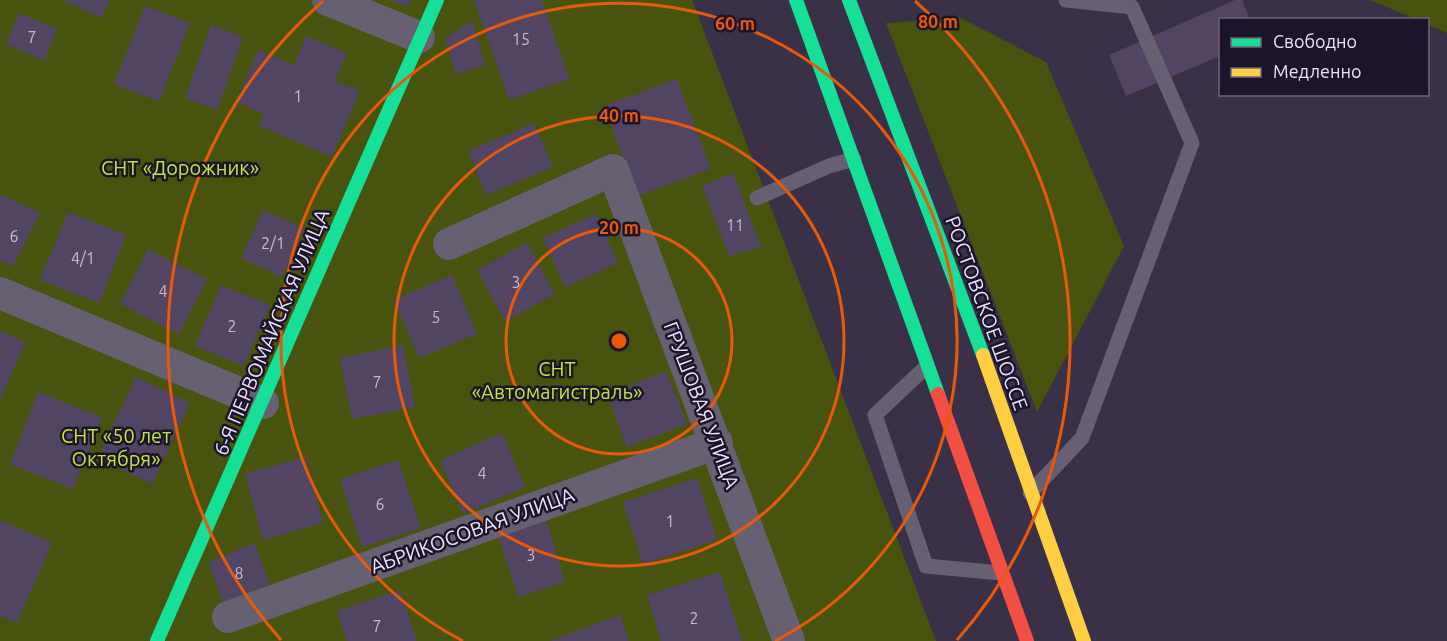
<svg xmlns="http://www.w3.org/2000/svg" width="1447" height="641" viewBox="0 0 1447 641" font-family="Ubuntu,sans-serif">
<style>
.green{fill:#48540e}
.building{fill:#524463}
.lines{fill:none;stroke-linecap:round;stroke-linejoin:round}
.lane{stroke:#676072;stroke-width:15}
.street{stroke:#676072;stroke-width:32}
.fast{stroke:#16e098;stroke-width:14}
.slow{stroke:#ffcf43;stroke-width:14}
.jam{stroke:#f24e42;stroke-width:14}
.ring{fill:none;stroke:#e8590c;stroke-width:3}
.labels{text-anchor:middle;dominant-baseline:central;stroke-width:5;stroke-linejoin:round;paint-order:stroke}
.number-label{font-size:16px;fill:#c6bad8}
.park-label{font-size:20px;fill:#c2e63e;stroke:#1c1428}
.street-label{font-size:20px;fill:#ece2ff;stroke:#1c1428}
.centre{fill:#e8590c;stroke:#1c1428;stroke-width:3}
.ring-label{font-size:18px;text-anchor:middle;font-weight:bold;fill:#e8590c;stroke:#1c1428;stroke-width:5;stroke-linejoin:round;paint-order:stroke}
</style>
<rect width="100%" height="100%" fill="#3a3048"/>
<g class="green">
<path d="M 0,0 L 692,0 L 936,641 L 0,641 Z"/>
<path d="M 1370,0 L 1447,0 L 1447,33 L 1428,25 L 1428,20 L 1415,19 Z"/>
<path d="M 961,18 L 1046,62 L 1124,246 L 1037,412 L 886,23 Z"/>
</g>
<g class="building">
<path d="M 63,0 L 110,0 L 101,18 Z"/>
<path d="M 390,0 L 411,0 L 408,7 Z"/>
<path d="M 474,0 L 542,0 L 569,79 L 509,100 Z"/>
<path d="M 1235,0 L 1242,0 L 1250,20 L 1220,20 L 1220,56 L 1126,96 L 1109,55 Z"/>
<path d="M 145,6 L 190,23 L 159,102 L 114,84 Z"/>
<path d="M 19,13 L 57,29 L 44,61 L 6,44 Z"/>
<path d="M 472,20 L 485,65 L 456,74 L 445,39 Z"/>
<path d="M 211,25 L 243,37 L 217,110 L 185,98 Z"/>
<path d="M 306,36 L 347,53 L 335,81 L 360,91 L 332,157 L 258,125 L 264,114 L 236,102 L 258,50 L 294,65 Z"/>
<path d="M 677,79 L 711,169 L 637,196 L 604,106 Z"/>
<path d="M 534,123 L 553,167 L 486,195 L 468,151 Z"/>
<path d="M 733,173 L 761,247 L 729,256 L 702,186 Z"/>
<path d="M 0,194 L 40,213 L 13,266 L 0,260 Z"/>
<path d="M 263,210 L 305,229 L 282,277 L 241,258 Z"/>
<path d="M 68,212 L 126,235 L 99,303 L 40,280 Z"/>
<path d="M 596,214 L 618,263 L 565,287 L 543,238 Z"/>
<path d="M 527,243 L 555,294 L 505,321 L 477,270 Z"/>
<path d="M 148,249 L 207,279 L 179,334 L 120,304 Z"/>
<path d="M 452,275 L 477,334 L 419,358 L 394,300 Z"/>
<path d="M 221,285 L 270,305 L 244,366 L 195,346 Z"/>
<path d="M 0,331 L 25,342 L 0,401 Z"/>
<path d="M 403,345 L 415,407 L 352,419 L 340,358 Z"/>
<path d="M 666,371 L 687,424 L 627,447 L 607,394 Z"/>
<path d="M 136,377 L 190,403 L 152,484 L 97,458 Z"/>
<path d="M 38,392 L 102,417 L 73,489 L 10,464 Z"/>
<path d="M 502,433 L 525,487 L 463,514 L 440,460 Z"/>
<path d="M 305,457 L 323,523 L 263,540 L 245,474 Z"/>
<path d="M 398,460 L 421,528 L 362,547 L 340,479 Z"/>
<path d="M 697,478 L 717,540 L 643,564 L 623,502 Z"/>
<path d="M 544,513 L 565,582 L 518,597 L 496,529 Z"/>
<path d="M 0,520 L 52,543 L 17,623 L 0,616 Z"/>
<path d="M 254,543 L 270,584 L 223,602 L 208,562 Z"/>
<path d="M 720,572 L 742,641 L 661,641 L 647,595 Z"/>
<path d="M 400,590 L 417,641 L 347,641 L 337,611 Z"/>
<path d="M 620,615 L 629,641 L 549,641 Z"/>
</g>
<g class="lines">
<g class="lane">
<path d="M 757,198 L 829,166 L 854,159"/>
<path d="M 927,366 L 875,415 L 926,566 L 1001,573"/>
<path d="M 1030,493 L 1082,438 L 1192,143 L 1132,7 L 1066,0"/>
</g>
<g class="street">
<path d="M 328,0 L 419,37"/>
<path d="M 449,244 L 613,170 L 789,641"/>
<path d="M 0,293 L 263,403"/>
<path d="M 228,617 L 717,443"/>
</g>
<g class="fast">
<path d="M 796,0 L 938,394"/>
<path d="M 849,0 L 983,355"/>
<path d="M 157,641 L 437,0"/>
</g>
<path class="slow" d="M 983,355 L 1084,641"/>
<path class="jam" d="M 938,394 L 1027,641"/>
</g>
<g class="ring">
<circle cx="619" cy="341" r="113"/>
<circle cx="619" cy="341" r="225"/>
<path d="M463 641A338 338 0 1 1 775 641"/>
<path d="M281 640A451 451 0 0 1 323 1M915 1A451 451 0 0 1 957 640"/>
</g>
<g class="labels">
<g class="number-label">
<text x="32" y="37">7</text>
<text x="521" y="39">15</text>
<text x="298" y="96">1</text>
<text x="735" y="225">11</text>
<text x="14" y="236">6</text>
<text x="273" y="243">2/1</text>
<text x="83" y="258">4/1</text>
<text x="516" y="282">3</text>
<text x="163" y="291">4</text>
<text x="436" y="317">5</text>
<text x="232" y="326">2</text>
<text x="377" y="382">7</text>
<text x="482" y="473">4</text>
<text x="380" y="504">6</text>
<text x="670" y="521">1</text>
<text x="531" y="555">3</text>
<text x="239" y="573">8</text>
<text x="694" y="618">2</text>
<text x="377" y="626">7</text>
</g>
<g class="park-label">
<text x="180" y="167">СНТ «Дорожник»</text>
<text x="557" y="368">СНТ<tspan x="557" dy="23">«Автомагистраль»</tspan></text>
<text x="116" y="435">СНТ «50 лет<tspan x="116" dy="23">Октября»</tspan></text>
</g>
<g class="street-label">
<text transform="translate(987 313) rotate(70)">РОСТОВСКОЕ ШОССЕ</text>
<text transform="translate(271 332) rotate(-67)">6-Я ПЕРВОМАЙСКАЯ УЛИЦА</text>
<text transform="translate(702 405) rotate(69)">ГРУШОВАЯ УЛИЦА</text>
<text transform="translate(472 530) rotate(-20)">АБРИКОСОВАЯ УЛИЦА</text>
</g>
</g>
<circle cx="619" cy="341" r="9" class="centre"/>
<g class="ring-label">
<text x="938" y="28">80 m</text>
<text x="735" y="30">60 m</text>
<text x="619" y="122">40 m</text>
<text x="619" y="234">20 m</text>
</g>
<rect x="1219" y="18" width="210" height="78" fill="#1c1428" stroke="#6f667e" stroke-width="1.5"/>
<rect x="1231" y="38" width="30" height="9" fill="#16e098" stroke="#6f667e" stroke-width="1.5"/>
<text x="1273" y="48" font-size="18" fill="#ece2ff">Свободно</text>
<rect x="1231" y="68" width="30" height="9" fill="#ffcf43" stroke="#6f667e" stroke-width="1.5"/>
<text x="1273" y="78" font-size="18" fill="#ece2ff">Медленно</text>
</svg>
